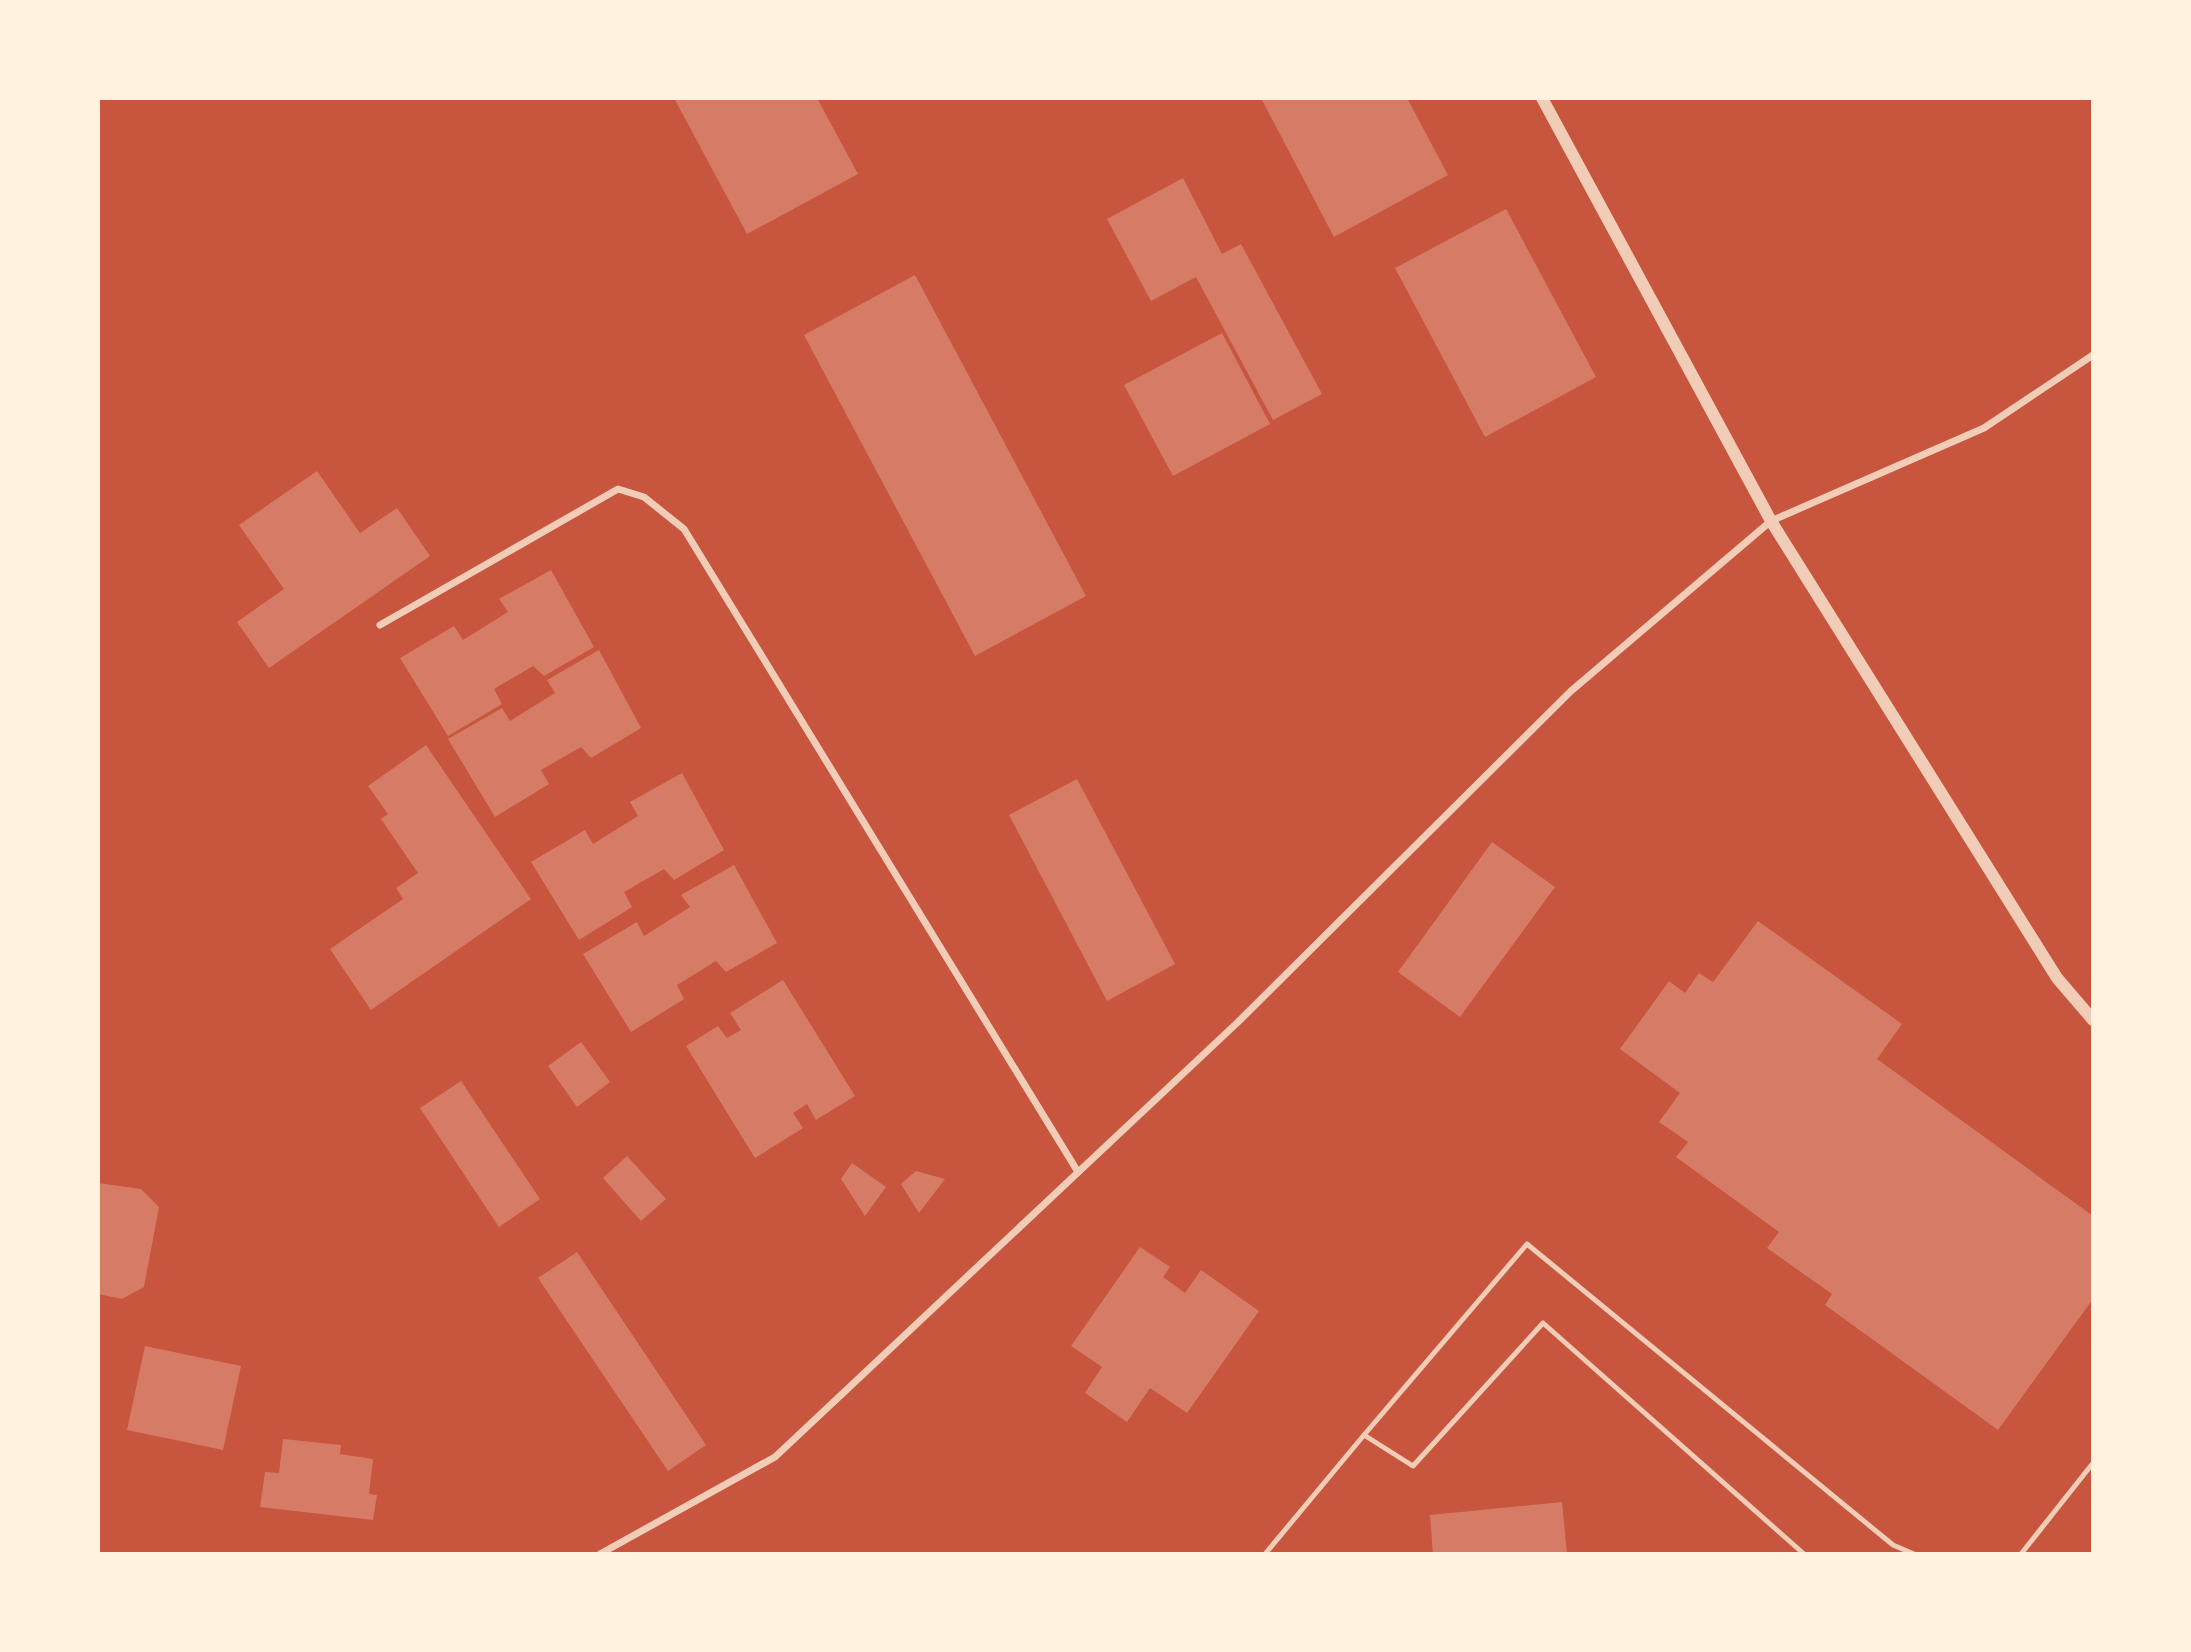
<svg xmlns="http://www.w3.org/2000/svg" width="2191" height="1652" viewBox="0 0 2191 1652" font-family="Manrope,sans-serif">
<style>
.building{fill:#d67c66}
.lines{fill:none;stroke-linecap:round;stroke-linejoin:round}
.service{stroke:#f1ccb7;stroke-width:5}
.minor{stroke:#f1ccb7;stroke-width:7}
.tertiary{stroke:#f1ccb7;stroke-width:12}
</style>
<rect width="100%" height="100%" fill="#c8553d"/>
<g class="building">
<path d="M 674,98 L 817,98 L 858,174 L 747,234 Z"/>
<path d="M 1261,98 L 1407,98 L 1448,175 L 1334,237 Z"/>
<path d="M 1183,178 L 1222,254 L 1241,244 L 1322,394 L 1273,420 L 1196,277 L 1151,301 L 1107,219 Z"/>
<path d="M 1506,209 L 1596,377 L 1485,437 L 1395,268 Z"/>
<path d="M 915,275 L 1086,596 L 975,656 L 804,335 Z"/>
<path d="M 1222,333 L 1270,424 L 1173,476 L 1124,385 Z"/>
<path d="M 317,471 L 360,533 L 397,508 L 430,556 L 269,668 L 237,622 L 284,589 L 239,525 Z"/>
<path d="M 551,570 L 594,647 L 544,676 L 533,666 L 494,689 L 502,704 L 448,736 L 400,658 L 454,626 L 463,640 L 508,612 L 499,599 Z"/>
<path d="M 599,650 L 641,728 L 591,758 L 581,747 L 541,770 L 549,784 L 495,817 L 448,739 L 502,708 L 510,721 L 555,693 L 547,680 Z"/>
<path d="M 426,745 L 531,899 L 371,1010 L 330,949 L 403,899 L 396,888 L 418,873 L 381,819 L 388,814 L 368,786 Z"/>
<path d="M 682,773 L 724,850 L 674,880 L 664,869 L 624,892 L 632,907 L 579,940 L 531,862 L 585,830 L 593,844 L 638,816 L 630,802 Z"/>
<path d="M 1077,779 L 1175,964 L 1107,1001 L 1009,815 Z"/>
<path d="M 1492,842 L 1555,887 L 1460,1017 L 1398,972 Z"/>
<path d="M 734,865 L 777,943 L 726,972 L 716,961 L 677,985 L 684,999 L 631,1032 L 583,954 L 637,922 L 644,936 L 690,907 L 681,895 Z"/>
<path d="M 1758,921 L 1902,1024 L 1877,1059 L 2093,1216 L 2093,1299 L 1998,1430 L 1825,1305 L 1832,1294 L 1767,1248 L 1779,1232 L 1676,1157 L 1688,1142 L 1659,1122 L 1680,1093 L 1620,1049 L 1669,981 L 1685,993 L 1699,973 L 1713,982 Z"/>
<path d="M 783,980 L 855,1096 L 816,1120 L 807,1104 L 793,1113 L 803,1128 L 755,1158 L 686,1046 L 718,1026 L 727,1038 L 741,1030 L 730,1013 Z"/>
<path d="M 581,1042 L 610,1082 L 577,1107 L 548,1066 Z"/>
<path d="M 461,1081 L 540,1199 L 499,1227 L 420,1108 Z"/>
<path d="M 627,1156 L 666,1199 L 641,1221 L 603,1178 Z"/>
<path d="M 852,1163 L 886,1187 L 865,1216 L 841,1179 Z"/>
<path d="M 916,1171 L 945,1179 L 919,1213 L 901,1184 Z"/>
<path d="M 98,1183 L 141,1189 L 159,1207 L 144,1287 L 122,1299 L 98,1294 Z"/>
<path d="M 1140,1247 L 1170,1267 L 1163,1277 L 1185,1293 L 1201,1270 L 1259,1311 L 1187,1413 L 1150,1388 L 1127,1422 L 1085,1393 L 1102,1367 L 1071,1346 Z"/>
<path d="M 577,1252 L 706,1445 L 668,1471 L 538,1278 Z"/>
<path d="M 145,1346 L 241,1366 L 223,1450 L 127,1430 Z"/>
<path d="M 283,1439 L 341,1445 L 340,1454 L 373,1459 L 369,1494 L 377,1495 L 373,1520 L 260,1507 L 265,1472 L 279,1473 Z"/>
<path d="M 1562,1502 L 1567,1554 L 1433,1554 L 1430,1515 Z"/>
</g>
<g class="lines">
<g class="service">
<path d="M 1265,1554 L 1364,1435"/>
<path d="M 1804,1554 L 1543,1323 L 1413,1466 L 1364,1435 L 1527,1244 L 1893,1545 L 1914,1554"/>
<path d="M 2021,1554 L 2093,1463"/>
</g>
<g class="minor">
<path d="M 380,625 L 618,489 L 644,497 L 684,529 L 1078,1172"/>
<path d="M 600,1554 L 775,1457 L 1238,1022 L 1571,691 L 1771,521 L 1984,428 L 2093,355"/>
</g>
<path class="tertiary" d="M 1542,98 L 1771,521 L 2057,978 L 2093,1020"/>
</g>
<rect width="2191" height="1652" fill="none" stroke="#fff3e0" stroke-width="200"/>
</svg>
